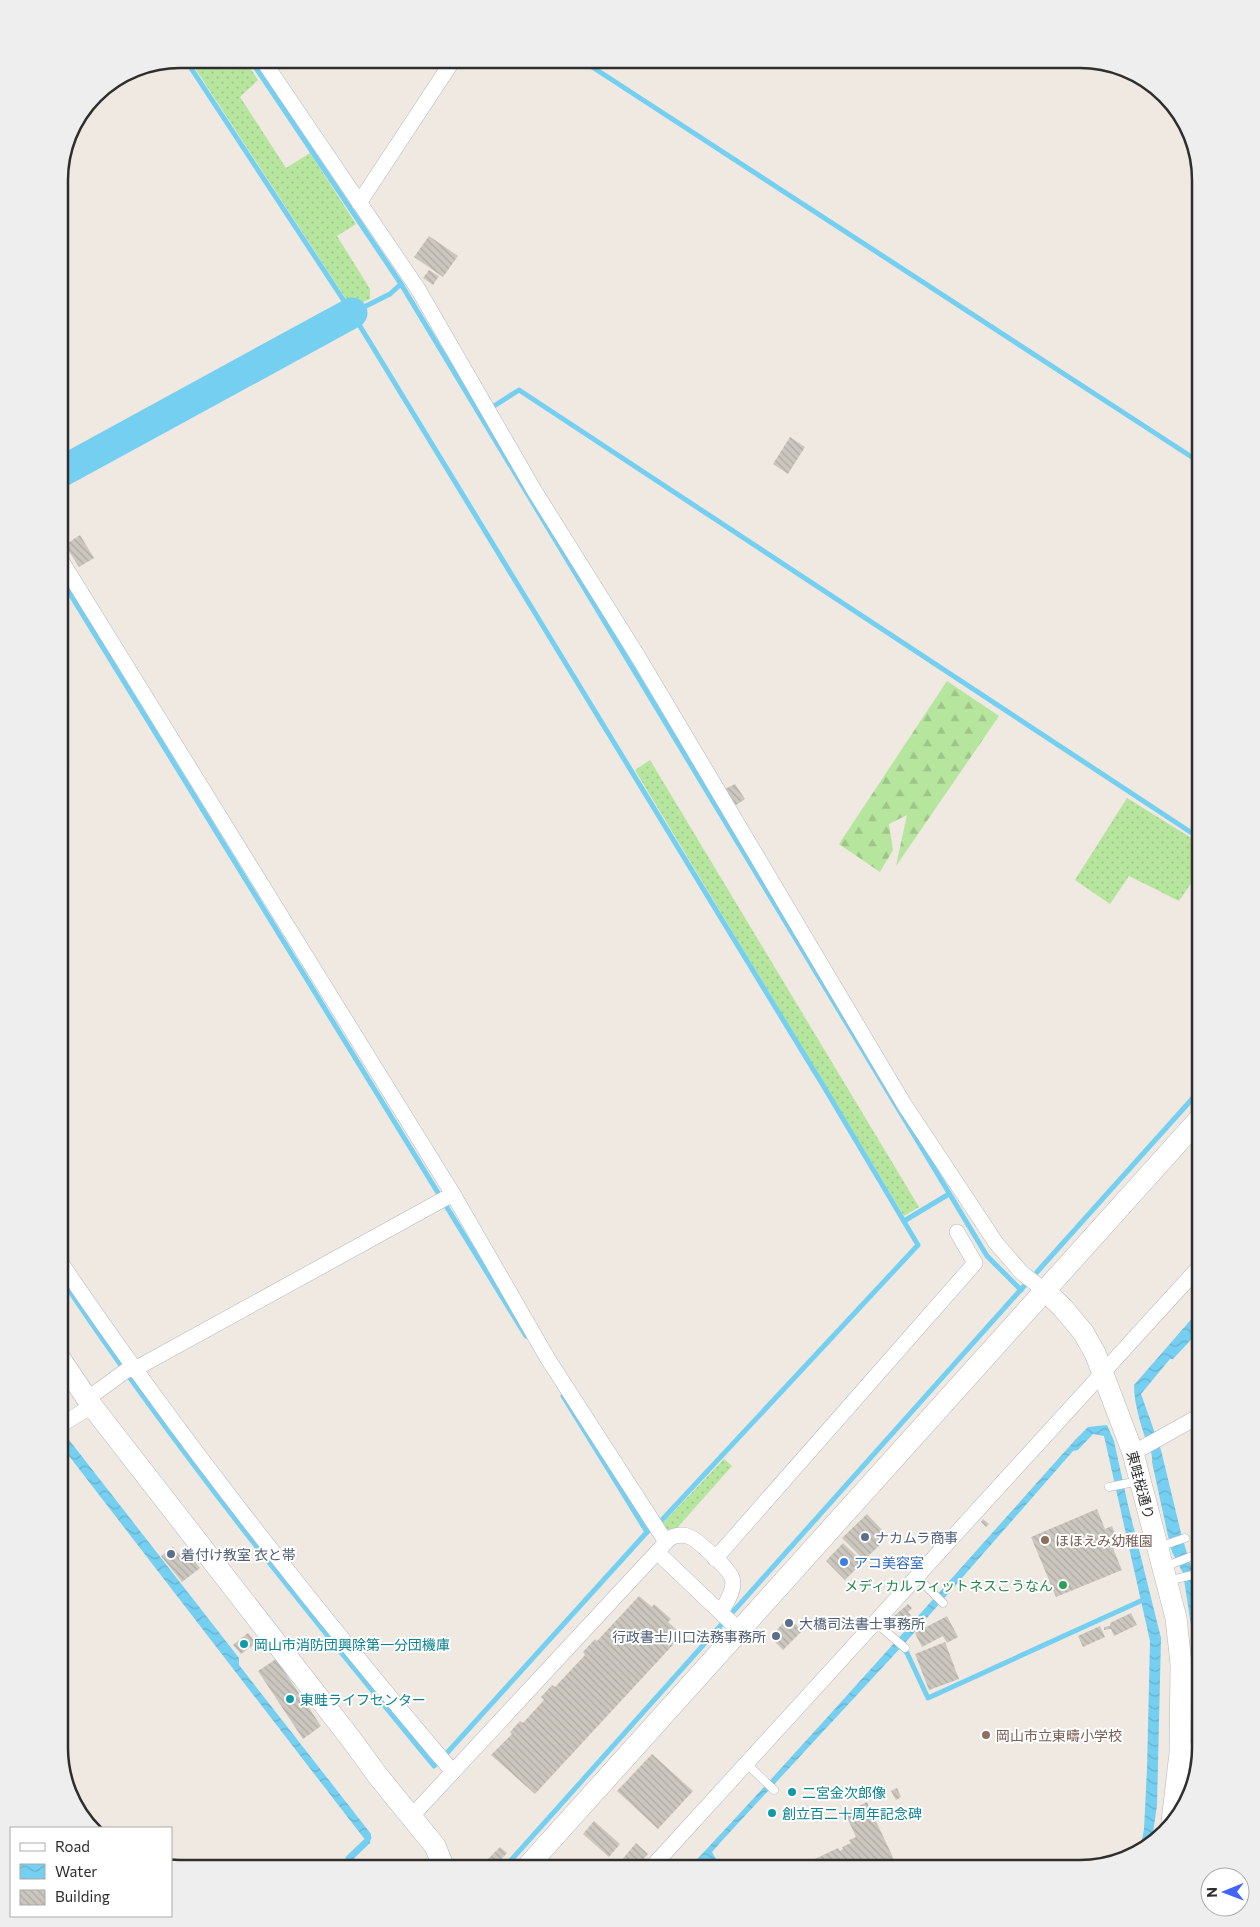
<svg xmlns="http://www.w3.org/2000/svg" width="1260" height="1927" viewBox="0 0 1260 1927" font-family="Commissioner,'Noto Sans JP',sans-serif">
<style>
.grass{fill:url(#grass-dots)}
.forest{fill:url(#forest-firs)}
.water{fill:url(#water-waves)}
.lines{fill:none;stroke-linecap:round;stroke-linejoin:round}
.stream{stroke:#75cff0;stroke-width:5}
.river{stroke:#75cff0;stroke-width:31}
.building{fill:url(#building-back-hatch)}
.lane-casing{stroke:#b4b7c1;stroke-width:9}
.street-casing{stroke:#b4b7c1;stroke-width:16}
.secondary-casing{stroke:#b4b7c1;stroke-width:22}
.lane{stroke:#fff;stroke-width:8}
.street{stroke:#fff;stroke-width:15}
.secondary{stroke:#fff;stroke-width:21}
.service-dot{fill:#5c6f8a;stroke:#fff;stroke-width:2}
.education-dot{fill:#8d6e63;stroke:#fff;stroke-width:2}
.shop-dot{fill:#3f7fe0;stroke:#fff;stroke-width:2}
.leisure-dot{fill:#2e9e5b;stroke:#fff;stroke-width:2}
.culture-dot{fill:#0f9aa8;stroke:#fff;stroke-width:2}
.labels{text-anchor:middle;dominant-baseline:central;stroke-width:4;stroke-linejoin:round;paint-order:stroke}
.street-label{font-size:14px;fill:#2e2e2e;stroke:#fff}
.service-label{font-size:14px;fill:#4e5e75;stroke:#fff;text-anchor:start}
.education-label{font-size:14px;fill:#785e54;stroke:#fff;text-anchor:start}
.shop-label{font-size:14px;fill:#366cbe;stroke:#fff;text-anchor:start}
.leisure-label{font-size:14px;fill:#27864d;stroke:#fff;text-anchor:end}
.culture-label{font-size:14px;fill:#0d838f;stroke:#fff;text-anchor:start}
.rim{fill:none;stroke:#2e2e2e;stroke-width:2.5}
</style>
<defs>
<pattern id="grass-dots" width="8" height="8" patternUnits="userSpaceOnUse" patternTransform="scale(1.25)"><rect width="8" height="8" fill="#b6e59e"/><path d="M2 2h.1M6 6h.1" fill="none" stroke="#9dc588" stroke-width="1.8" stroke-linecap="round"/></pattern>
<pattern id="forest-firs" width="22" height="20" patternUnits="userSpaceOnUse" patternTransform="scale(1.25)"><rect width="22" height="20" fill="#b6e59e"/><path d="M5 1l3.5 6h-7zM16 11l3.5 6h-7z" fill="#9dc588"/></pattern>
<pattern id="water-waves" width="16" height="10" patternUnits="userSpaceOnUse" patternTransform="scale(1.25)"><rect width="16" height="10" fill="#75cff0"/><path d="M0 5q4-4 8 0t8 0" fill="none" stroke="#66b2ce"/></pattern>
<pattern id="building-back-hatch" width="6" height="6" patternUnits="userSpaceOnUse" patternTransform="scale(1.25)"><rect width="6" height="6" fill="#cbc7bf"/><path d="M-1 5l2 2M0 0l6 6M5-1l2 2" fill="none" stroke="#afaba4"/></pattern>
</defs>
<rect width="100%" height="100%" fill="#efe9e1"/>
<g class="grass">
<path d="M 189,59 L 244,59 L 258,80 L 240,97 L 286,168 L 310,153 L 356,224 L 337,236 L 370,289 L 370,299 L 361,303 L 348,302 Z"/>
<path d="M 650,760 L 919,1207 L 904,1216 L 635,770 Z"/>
<path d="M 1127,798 L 1201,844 L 1201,869 L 1179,901 L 1129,876 L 1110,904 L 1075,880 Z"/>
<path d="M 724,1459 L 732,1466 L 677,1528 L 667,1530 L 662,1524 Z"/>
</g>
<path class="forest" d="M 947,681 L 999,716 L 896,866 L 907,815 L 889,824 L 893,850 L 880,872 L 839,844 Z"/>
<g class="water">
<path d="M 1201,1308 L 1201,1329 L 1173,1359 L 1170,1359 L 1141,1394 L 1161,1450 L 1181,1533 L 1201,1601 L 1201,1747 L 1191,1782 L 1195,1758 L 1196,1737 L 1192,1632 L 1183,1573 L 1172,1552 L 1168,1536 L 1152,1462 C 1153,1453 1149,1449 1146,1440 C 1140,1423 1134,1402 1134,1385 Z"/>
<path d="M 1107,1425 L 1114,1441 L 1128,1505 L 1161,1638 L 1157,1805 L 1152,1840 L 1140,1850 L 1144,1829 L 1147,1769 L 1150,1641 L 1104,1436 L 1093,1434 L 1078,1450 L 1073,1451 L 905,1643 L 718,1845 L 712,1852 L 721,1868 L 713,1868 L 707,1861 L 700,1868 L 689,1868 C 821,1727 947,1583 1076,1439 L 1088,1427 Z"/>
<path d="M 59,1427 L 239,1658 L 239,1665 L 371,1834 L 370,1843 L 344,1868 L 337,1868 L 366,1841 L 59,1443 Z"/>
</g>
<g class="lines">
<g class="stream">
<path d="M 185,59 L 352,313 L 824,1087 L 918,1245 L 661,1521 L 647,1532 L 446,1754"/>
<path d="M 250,59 L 401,284 L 987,1256 L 1021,1290"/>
<path d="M 580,59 L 1201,463"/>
<path d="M 352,313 L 390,294 L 401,284"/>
<path d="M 494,406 L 519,390 L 1201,839"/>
<path d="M 59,576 L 526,1336"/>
<path d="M 904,1221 L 949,1194"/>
<path d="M 1037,1272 L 1201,1089"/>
<path d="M 59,1275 C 173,1447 303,1607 434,1766 L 437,1763"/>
<path d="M 563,1396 L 647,1532"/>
<path d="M 901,1647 L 907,1653 L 928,1698 L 1145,1599"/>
<path d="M 348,1858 L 369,1838"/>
<path d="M 504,1868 L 1025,1285"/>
</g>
<path class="river" d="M 59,473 L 352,313"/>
</g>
<g class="building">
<path d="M 429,236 L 458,256 L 443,277 L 414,257 Z"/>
<path d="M 429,270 L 439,276 L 433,285 L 423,278 Z"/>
<path d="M 790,437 L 805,447 L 788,474 L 773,464 Z"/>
<path d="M 80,535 L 94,558 L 79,567 L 65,545 Z"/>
<path d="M 735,784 L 745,799 L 736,805 L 725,789 Z"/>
<path d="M 1097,1509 L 1105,1529 L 1112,1526 L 1119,1543 L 1112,1546 L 1122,1570 L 1056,1597 L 1031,1537 Z"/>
<path d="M 867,1514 L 885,1533 L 878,1540 L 881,1544 L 864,1560 L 842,1538 Z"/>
<path d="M 983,1519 L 989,1524 L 986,1527 L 981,1522 Z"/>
<path d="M 843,1543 L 863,1562 L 845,1580 L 826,1561 Z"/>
<path d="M 173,1547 L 179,1554 L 185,1549 L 200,1568 L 182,1582 L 161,1556 Z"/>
<path d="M 639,1596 L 652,1607 L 654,1604 L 671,1619 L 668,1622 L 682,1635 L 535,1794 L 491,1755 L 512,1734 L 510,1732 L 520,1721 L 523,1723 L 544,1700 L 541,1697 L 552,1685 L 555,1687 L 585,1655 L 583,1652 L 595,1639 L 597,1641 Z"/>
<path d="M 908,1604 L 912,1608 L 908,1612 L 911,1615 L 900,1625 L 893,1617 Z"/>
<path d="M 1131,1613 L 1137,1625 L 1114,1636 L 1111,1629 L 1104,1630 L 1104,1627 L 1110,1626 L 1110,1623 Z"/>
<path d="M 947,1616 L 958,1637 L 947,1643 L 943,1636 L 922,1647 L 915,1633 Z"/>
<path d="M 789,1617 L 802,1631 L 783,1650 L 770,1637 Z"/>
<path d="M 1100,1626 L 1105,1637 L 1083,1647 L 1078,1636 Z"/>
<path d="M 248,1633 L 256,1643 L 241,1654 L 233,1645 Z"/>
<path d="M 945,1642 L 959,1679 L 929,1690 L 915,1654 Z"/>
<path d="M 276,1659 L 321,1726 L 303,1739 L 258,1671 Z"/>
<path d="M 652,1754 L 693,1791 L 658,1829 L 617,1791 Z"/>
<path d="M 897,1788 L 901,1797 L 896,1800 L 891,1791 Z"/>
<path d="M 867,1802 L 898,1868 L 796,1868 L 838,1848 L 840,1851 L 843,1849 L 842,1847 L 851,1843 L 849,1840 L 856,1837 L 845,1813 Z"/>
<path d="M 594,1821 L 620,1844 L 609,1857 L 583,1834 Z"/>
<path d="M 636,1843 L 648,1854 L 635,1868 L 615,1868 Z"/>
<path d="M 500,1847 L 507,1853 L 493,1868 L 487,1868 L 483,1864 Z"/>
</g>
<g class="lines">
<defs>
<g id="lane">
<path d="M 1109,1487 L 1139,1481"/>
<path d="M 1159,1547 L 1185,1538"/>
<path d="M 1164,1567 L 1195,1555"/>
<path d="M 916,1576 L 943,1603"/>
<path d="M 1167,1581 L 1201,1573"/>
<path d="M 875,1622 L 905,1648"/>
<path d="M 746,1763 L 774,1790"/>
</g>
<g id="street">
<path d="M 262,59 L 418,289 L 534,490 L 639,658 L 904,1104 L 996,1243 L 1022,1273 L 1044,1290"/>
<path d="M 359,203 L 454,59"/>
<path d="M 59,557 L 453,1194 L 548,1359 L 666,1542"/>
<path d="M 59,1260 C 180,1439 313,1607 453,1772"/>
<path d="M 133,1370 L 453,1194"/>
<path d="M 87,1399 L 131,1367"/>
<path d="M 59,1426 L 92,1406"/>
<path d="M 1133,1453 L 1201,1415"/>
<path d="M 657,1552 L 739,1630"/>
<path d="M 715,1559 L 975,1263 L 957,1232"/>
<path d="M 1180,1753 L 1201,1748"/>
<path d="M 411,1817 L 670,1538 C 676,1535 683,1534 690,1537 C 699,1541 730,1570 732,1578 C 736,1589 726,1603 721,1612"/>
<path d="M 651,1868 L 1201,1265"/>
</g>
<g id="secondary">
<path d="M 1044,1290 L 1063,1308 L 1083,1332 L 1095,1353 L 1133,1453 L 1176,1618 L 1181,1664 L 1180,1753 L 1172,1822"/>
<path d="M 59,1357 L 92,1406 L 351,1739 L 378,1776 L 435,1846 L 444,1868"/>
<path d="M 526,1868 L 1201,1117"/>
</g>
</defs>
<use href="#lane" class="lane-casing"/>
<use href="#street" class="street-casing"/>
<use href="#secondary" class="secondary-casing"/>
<use href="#lane" class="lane"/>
<use href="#street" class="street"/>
<use href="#secondary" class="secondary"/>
</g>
<g class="service-dot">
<circle cx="865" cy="1537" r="5"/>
<circle cx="171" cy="1554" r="5"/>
<circle cx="789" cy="1623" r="5"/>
<circle cx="776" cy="1636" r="5"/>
</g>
<g class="education-dot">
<circle cx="1045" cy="1540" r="5"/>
<circle cx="986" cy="1735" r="5"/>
</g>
<circle class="shop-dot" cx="844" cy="1562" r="5"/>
<circle class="leisure-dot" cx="1063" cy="1585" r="5"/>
<g class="culture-dot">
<circle cx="244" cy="1644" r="5"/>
<circle cx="290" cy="1699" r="5"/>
<circle cx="792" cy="1792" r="5"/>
<circle cx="772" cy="1813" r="5"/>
</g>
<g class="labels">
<g class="street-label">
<text transform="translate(1141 1485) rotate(75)">東畦桜通り</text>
</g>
<g class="service-label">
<text x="875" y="1537">ナカムラ商事</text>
<text x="181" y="1554">着付け教室 衣と帯</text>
<text x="799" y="1623">大橋司法書士事務所</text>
<text x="766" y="1636" text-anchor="end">行政書士川口法務事務所</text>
</g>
<g class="education-label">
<text x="1055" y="1540">ほほえみ幼稚園</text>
<text x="996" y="1735">岡山市立東疇小学校</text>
</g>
<g class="shop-label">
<text x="854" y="1562">アコ美容室</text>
</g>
<g class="leisure-label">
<text x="1053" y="1585">メディカルフィットネスこうなん</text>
</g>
<g class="culture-label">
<text x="254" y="1644">岡山市消防団興除第一分団機庫</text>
<text x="300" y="1699">東畦ライフセンター</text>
<text x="802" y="1792">二宮金次郎像</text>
<text x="782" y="1813">創立百二十周年記念碑</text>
</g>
</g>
<path d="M0 0H1260V1927H0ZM180 68H1080A112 112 0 0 1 1192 180V1748A112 112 0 0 1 1080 1860H180A112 112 0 0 1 68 1748V180A112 112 0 0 1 180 68Z" fill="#eee" fill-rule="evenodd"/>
<path class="rim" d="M180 68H1080A112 112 0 0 1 1192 180V1748A112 112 0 0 1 1080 1860H180A112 112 0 0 1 68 1748V180A112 112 0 0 1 180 68Z"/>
<rect x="10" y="1827" width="162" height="90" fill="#ffffff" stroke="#ababab"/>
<rect x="20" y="1843" width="25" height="8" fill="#ffffff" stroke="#ababab"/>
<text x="55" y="1852" font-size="15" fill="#2e2e2e">Road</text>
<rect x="20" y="1864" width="25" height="15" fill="url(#water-waves)" stroke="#ababab"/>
<text x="55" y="1877" font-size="15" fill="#2e2e2e">Water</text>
<rect x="20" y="1890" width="25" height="15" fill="url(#building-back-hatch)" stroke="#ababab"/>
<text x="55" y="1902" font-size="15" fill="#2e2e2e">Building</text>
<g transform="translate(1225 1892) rotate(269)"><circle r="24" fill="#ffffff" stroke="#ababab"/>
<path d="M0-4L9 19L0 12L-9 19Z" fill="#4264fb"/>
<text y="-8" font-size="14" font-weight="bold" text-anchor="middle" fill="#2e2e2e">N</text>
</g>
</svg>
